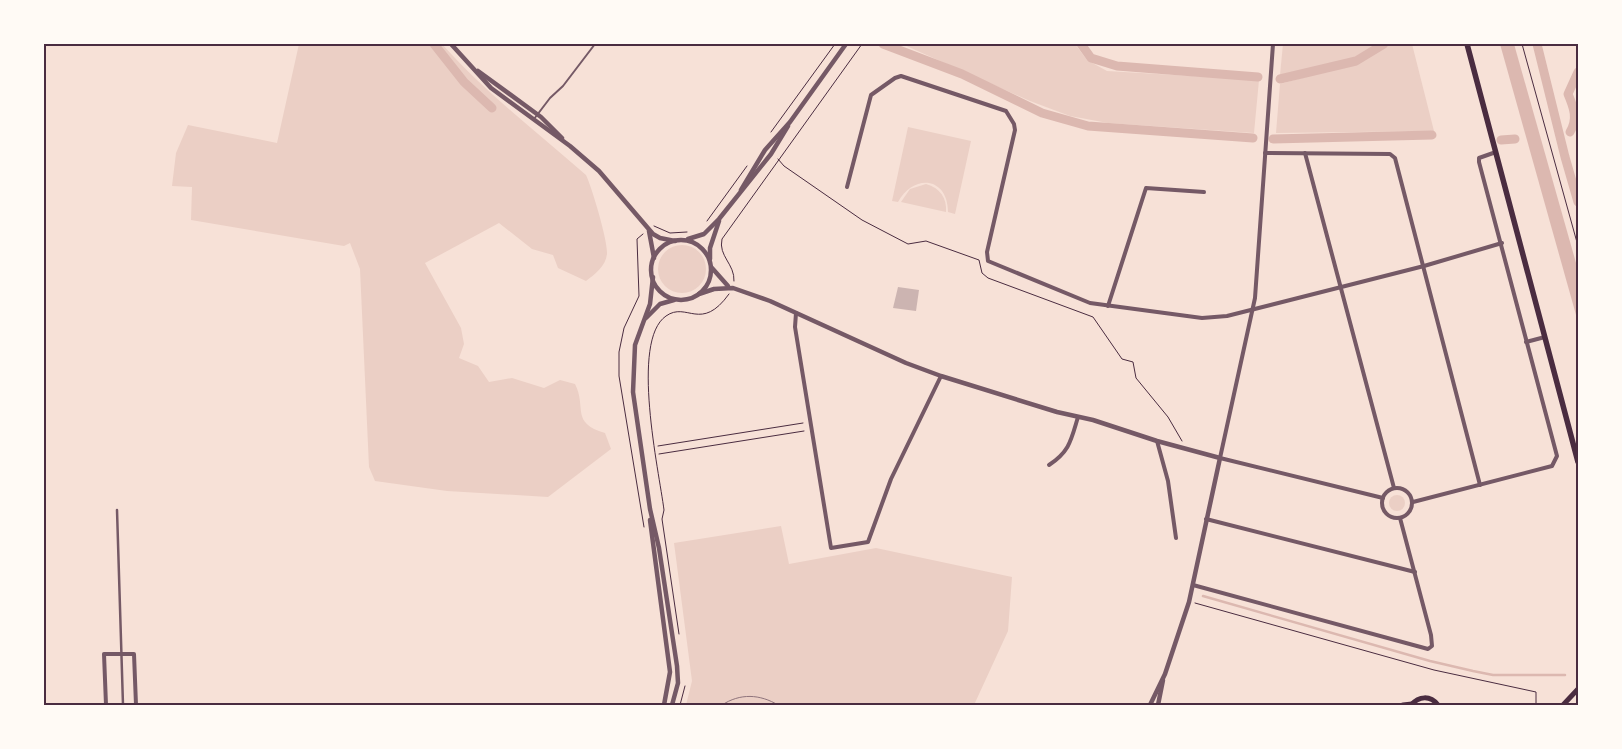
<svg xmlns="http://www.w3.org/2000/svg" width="1622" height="749" viewBox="0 0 1622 749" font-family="Karla,sans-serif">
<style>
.green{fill:#ebcfc5}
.water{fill:#dcb8b0}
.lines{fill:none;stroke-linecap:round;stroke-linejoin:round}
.stream{stroke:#dcb8b0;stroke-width:2.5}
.canal{stroke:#dcb8b0;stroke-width:9}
.building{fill:#ccb4b1}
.path{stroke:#4a2c40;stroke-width:1}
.service{stroke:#755966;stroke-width:2}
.pedestrian{stroke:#755966;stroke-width:2.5}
.minor{stroke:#755966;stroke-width:4}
.tertiary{stroke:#755966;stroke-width:4.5}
.secondary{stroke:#4a2c40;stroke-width:5}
.primary{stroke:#4a2c40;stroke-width:5.5}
.tram{stroke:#8f747c;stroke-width:1}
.neatline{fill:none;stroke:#4a2c40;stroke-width:2}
</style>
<rect width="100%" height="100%" fill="#f7e1d7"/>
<g class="green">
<path d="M 299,44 L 442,44 C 487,94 536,131 586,175 C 592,188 608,241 607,254 C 606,266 594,275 586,281 L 558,268 L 553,255 L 532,249 L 499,223 L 425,263 L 461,328 L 464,344 L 459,358 L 478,366 L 489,382 L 512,378 L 544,388 L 560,380 L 575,384 C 587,407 570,423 605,433 L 611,449 L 548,497 L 447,491 L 375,481 L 369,467 L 360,269 L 350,243 L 344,246 L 191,220 L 192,187 L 172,186 L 176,153 L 188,125 L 277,143 Z"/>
<path d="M 902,44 L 1075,44 L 1087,60 L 1107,71 L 1259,80 L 1254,133 L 1108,123 L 1070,116 L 1030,101 Z"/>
<path d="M 1283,44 L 1378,44 L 1353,58 L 1280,75 Z"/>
<path d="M 1392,44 L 1412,44 L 1434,131 L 1276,133 L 1280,84 L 1357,63 Z"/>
<path d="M 908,127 L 971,141 L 955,214 L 948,212 C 948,177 914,173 898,202 L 892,201 Z"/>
<path d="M 926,184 C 940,188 947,198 946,212 L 901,202 L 910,189 Z"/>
<circle cx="682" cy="269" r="24"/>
<circle cx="1397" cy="503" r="8"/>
<path d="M 781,526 L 789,564 L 876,548 L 1012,577 L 1008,631 L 974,705 L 686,705 L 692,681 L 674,543 Z"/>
</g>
<path class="water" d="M 1500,44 L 1514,44 L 1578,270 L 1578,322 Z"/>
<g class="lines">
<path class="stream" d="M 1203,596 L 1430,661 L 1473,671 L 1493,675 L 1565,675"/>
<g class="canal">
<path d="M 434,44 L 464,82 L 492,108"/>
<path d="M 883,44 L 962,74 L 1042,113 L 1088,126 L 1253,138"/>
<path d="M 1081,44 L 1091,58 L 1117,66 L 1258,77"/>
<path d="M 1537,44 L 1565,157 L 1578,202"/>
<path d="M 1280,79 L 1356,61 L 1384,44"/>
<path d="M 1570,132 C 1578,119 1574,108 1568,94 L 1578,72"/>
<path d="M 1273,139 L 1432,135"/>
<path d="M 1501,140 L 1515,139"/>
</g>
</g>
<path class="building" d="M 898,287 L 919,290 L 916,311 L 893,308 Z"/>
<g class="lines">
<g class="path">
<path d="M 1522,44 L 1578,246"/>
<path d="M 771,132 L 835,44"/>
<path d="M 778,159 L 784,166 L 862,220 L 908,244 L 926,241 L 979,260 L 982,273 L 988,278 L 1093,317 L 1122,359 L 1133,362 L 1136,378 L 1168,417 L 1182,441"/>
<path d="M 707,221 L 747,166"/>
<path d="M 654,226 L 670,233 L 687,232"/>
<path d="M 643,234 L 637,239 L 639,296 L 624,328 L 619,352 L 619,376 L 644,527"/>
<path d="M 734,281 C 735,264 718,256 722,239 L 862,44"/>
<path d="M 658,446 L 803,423"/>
<path d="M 659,454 L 804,431"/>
<path d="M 1195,603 L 1434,670 L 1536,692 L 1536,705"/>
<path d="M 679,634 L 662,519 L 664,510 C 659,471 630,341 666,316 C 687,301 701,333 729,294"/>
<path d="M 680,705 L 685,686"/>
</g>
<path class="service" d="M 534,119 L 550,98 L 563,86 L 595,44"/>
<path class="pedestrian" d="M 117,510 L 123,705"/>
<g class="minor">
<path d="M 1273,44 L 1255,298 L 1220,458 L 1383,498"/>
<path d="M 1265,153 L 1390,154 L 1395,158 L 1480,485"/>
<path d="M 1305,153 L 1394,488"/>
<path d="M 847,187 L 871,95 L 895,78 L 901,76 L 1006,111 L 1014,124 L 1015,130 L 987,252 L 988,261 L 1090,303 L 1202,318 L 1227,316 L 1424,266 L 1502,243"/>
<path d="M 1108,306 L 1146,188 L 1204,192"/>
<path d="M 796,313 L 795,327 L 831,548 L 868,542 L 891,479 L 941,376"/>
<path d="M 1526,342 L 1545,337"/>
<path d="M 1157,441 L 1168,481 L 1176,538"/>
<path d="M 1049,465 C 1070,451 1071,440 1078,417"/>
<circle cx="1397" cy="503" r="15"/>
<path d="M 1413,502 L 1552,466 L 1557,456 L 1479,162 L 1479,158 L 1496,152"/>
<path d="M 1206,519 L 1415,572"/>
<path d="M 1193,585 L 1428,649 L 1432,646 L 1431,635 L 1400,518"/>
<path d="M 106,705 L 104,654 L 134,654 L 136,705"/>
</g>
<g class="tertiary">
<path d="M 451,44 L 491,88 L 570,146 L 599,171 L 653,234 L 660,238 L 675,241"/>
<path d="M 478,71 L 541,117 L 562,138"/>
<path d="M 741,190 L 765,150 L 790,122 L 846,44"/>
<path d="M 649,231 L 654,258"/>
<path d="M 688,239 L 704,234 L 719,219 L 771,154 L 788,126"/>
<circle cx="681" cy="270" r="30"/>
<path d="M 710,259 L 710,248 L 719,221"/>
<path d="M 712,268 L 728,286"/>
<path d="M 653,277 L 650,304 L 635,345 L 633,392 L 650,509 L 659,548 L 677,666 L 678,683 L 672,705"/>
<path d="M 699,294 L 714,289 L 733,288 L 770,301 L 906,363 L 941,376 L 1057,412 L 1093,420 L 1157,441 L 1220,458 L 1189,602 L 1165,674 L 1150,705"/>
<path d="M 646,318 L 660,304 L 674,300"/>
<path d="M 650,520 L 670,672 L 664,705"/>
<path d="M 1158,705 L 1163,680"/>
</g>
<g class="secondary">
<path d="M 1403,705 L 1412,704"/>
<path d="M 1411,705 C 1419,696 1430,695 1438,705"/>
<path d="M 1563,705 L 1578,689"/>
</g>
<path class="primary" d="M 1467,44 L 1578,462"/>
<path class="tram" d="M 722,705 C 740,693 760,694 778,705"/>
</g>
<rect width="1622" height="749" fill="none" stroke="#fffaf5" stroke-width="90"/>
<rect x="45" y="45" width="1532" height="659" class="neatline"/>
</svg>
